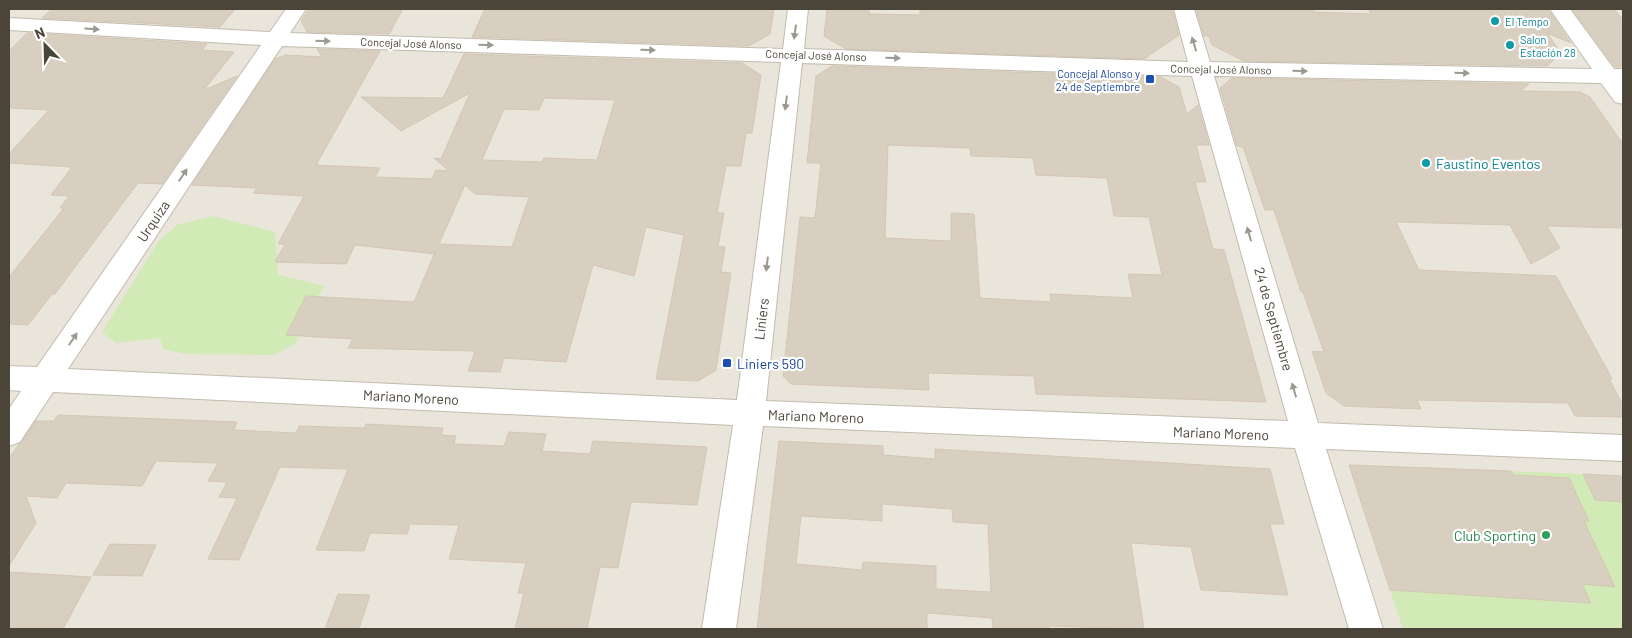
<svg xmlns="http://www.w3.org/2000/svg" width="1632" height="638" viewBox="0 0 1632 638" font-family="Barlow,sans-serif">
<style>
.residential{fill:#eae5da}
.green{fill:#d2eab5}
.building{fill:#d8cfc1;stroke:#d3c7b4;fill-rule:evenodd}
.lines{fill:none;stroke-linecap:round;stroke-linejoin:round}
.minor-casing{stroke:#c2bbae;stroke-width:2}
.minor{fill:#fff;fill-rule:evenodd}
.oneway{fill:#9c9892}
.culture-dot{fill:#0f9aa8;stroke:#fff;stroke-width:2}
.transit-dot{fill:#1a4fb4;stroke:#fff;stroke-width:2}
.leisure-dot{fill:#2e9e5b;stroke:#fff;stroke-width:2}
.labels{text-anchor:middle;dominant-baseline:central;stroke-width:4.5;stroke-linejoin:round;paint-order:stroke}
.far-culture-label{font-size:11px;fill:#0d838f;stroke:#fff;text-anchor:start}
.far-street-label{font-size:11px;fill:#4b4439;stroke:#fff}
.far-transit-label{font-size:11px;fill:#164399;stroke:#fff;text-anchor:end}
.culture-label{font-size:14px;fill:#0d838f;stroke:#fff;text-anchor:start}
.street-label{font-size:14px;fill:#4b4439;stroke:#fff}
.transit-label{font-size:14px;fill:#164399;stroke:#fff;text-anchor:start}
.leisure-label{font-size:14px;fill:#27864d;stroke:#fff;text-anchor:end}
</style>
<rect width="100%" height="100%" fill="#f6f3ec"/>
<rect class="residential" x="9" y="9" width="1614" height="620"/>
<g class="green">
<path d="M 213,216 L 275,232 L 278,275 L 325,286 L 305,313 L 296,343 L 274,355 L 185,354 L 163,349 L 160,338 L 116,343 L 102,332 L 158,242 L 177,225 Z"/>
<path d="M 1443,468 L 1623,476 L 1623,629 L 1403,629 L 1390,590 L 1495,597 Z"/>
</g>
<g class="building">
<path d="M 52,9 L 235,9 L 220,27 L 42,18 Z"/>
<path d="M 309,9 L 403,9 L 389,34 L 307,32 L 301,21 Z"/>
<path d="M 485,9 L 774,9 L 770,34 L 749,46 L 472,37 Z"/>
<path d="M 827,9 L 869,9 L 869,14 L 920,15 L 920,10 L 1172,9 L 1179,35 L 1144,59 L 846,49 L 824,36 Z"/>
<path d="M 1196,9 L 1312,9 L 1314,12 L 1371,14 L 1368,9 L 1548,9 L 1571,43 L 1547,33 L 1561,53 L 1547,66 L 1244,61 L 1212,45 L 1209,36 L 1204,36 Z"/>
<path d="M 1572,9 L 1614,9 L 1623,20 L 1623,67 L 1615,67 Z"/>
<path d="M 27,33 L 207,44 L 202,50 L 234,52 L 204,90 L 237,76 L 162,184 L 138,183 L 55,294 L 52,294 L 28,325 L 9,324 L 9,277 L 64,208 L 60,208 L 69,196 L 51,195 L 72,167 L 9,163 L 9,154 L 49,110 L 9,108 L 9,51 Z"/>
<path d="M 317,49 L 380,51 L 316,165 L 380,168 L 375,177 L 432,179 L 436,170 L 449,171 L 434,158 L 441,159 L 470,93 L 401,131 L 361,97 L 443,98 L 464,54 L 742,63 L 761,75 L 752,133 L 746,133 L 741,166 L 726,166 L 717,213 L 724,213 L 718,246 L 725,247 L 721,272 L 731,273 L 716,370 L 698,381 L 656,379 L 684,235 L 646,227 L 634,276 L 593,265 L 566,362 L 504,358 L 500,372 L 468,371 L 475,351 L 348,348 L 353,339 L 286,335 L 306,296 L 414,302 L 436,250 L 435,254 L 355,245 L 346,264 L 275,262 L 285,244 L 278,244 L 304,196 L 253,193 L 257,188 L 192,185 L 275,59 L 286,55 L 322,57 ZM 544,98 L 615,100 L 597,160 L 544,158 L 542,162 L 482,160 L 504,109 L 539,110 ZM 465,185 L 475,194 L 529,197 L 512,247 L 439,244 Z"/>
<path d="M 832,66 L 1161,77 L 1179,87 L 1187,114 L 1198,105 L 1209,145 L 1196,145 L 1206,182 L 1195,182 L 1213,249 L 1224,250 L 1266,402 L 1036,394 L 1034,376 L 928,373 L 929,390 L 791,384 L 783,376 L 800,217 L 815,218 L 821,163 L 807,163 L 816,76 ZM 888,145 L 970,148 L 971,156 L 1033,158 L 1036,175 L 1107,178 L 1114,216 L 1149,217 L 1162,275 L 1128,274 L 1133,298 L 1050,294 L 1051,302 L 980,298 L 974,214 L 951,213 L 951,241 L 885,238 Z"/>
<path d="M 1232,78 L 1529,84 L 1521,91 L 1580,92 L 1590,97 L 1623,144 L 1623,228 L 1547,226 L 1560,248 L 1531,264 L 1510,225 L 1396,222 L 1419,270 L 1556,276 L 1612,379 L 1609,379 L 1623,405 L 1623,417 L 1575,416 L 1568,403 L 1417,400 L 1421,409 L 1344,406 L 1326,393 L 1312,351 L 1324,352 L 1303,292 L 1301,292 L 1274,210 L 1265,210 L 1243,147 L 1237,146 L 1220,88 Z"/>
<path d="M 58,415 L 237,422 L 234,430 L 296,433 L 299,426 L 364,428 L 366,424 L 443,428 L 441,435 L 456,436 L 454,444 L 504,446 L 509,432 L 546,434 L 542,451 L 590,454 L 593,441 L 707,447 L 697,505 L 631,502 L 618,568 L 600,567 L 587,629 L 515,629 L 524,593 L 518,593 L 526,563 L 449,559 L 459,525 L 410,524 L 407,534 L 370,533 L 364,551 L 316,550 L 348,469 L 280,467 L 239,560 L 208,559 L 237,498 L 219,497 L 227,482 L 208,481 L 218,463 L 156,461 L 142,486 L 66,483 L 57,498 L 26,496 L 36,523 L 9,566 L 9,458 L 36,421 L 54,421 Z"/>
<path d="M 779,441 L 883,446 L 883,455 L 935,459 L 935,449 L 1270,469 L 1284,524 L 1270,524 L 1288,595 L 1201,590 L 1191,547 L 1131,543 L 1144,629 L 1049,626 L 1049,629 L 993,629 L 992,618 L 927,613 L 927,629 L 757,629 ZM 882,504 L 952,509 L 953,522 L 988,524 L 991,592 L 936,589 L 936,566 L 863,562 L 862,570 L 796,564 L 801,516 L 882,521 Z"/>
<path d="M 1349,465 L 1511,471 L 1513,475 L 1569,478 L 1589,521 L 1584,521 L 1615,587 L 1582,584 L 1591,603 L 1390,590 Z"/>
<path d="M 1583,474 L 1623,476 L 1623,502 L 1595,500 Z"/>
<path d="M 110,544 L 156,545 L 142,576 L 93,575 Z"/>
<path d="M 9,572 L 91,577 L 63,629 L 9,629 Z"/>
<path d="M 338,594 L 370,595 L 359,629 L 325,629 Z"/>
</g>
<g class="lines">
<defs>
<path id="minor" d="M 286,9 L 306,9 L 290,33 L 783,49 L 788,9 L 808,9 L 804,49 L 1188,62 L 1174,9 L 1194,9 L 1210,62 L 1592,69 L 1550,9 L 1570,9 L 1614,69 L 1623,69 L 1623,104 L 1615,102 L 1601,83 L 1214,76 L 1318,423 L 1623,435 L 1623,461 L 1326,449 L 1383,629 L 1349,629 L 1295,448 L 763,426 L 736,629 L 702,629 L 733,425 L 53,392 L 20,442 L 9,446 L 9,409 L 21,391 L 9,390 L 9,366 L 37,367 L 261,45 L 9,30 L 9,18 L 270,32 ZM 282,46 L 781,62 L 737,400 L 68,369 ZM 802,63 L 1192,76 L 1288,421 L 766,401 Z"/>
</defs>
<use href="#minor" class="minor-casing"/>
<use href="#minor" class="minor"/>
</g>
<defs><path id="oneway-solid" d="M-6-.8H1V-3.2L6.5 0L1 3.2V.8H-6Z" transform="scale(1.25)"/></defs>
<g class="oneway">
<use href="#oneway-solid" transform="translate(92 29) rotate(3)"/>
<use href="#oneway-solid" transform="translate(795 32) rotate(98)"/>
<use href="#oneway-solid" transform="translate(323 41) rotate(2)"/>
<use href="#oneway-solid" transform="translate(1194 44) rotate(-107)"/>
<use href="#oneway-solid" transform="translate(486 45) rotate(2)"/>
<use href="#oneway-solid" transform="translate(648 50) rotate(2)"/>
<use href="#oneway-solid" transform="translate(893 58) rotate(2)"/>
<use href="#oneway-solid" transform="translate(1300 71) rotate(1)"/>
<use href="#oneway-solid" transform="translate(1462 73) rotate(1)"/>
<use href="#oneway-solid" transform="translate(786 103) rotate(97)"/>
<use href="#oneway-solid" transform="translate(183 175) rotate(-56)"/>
<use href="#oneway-solid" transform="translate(1249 234) rotate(-106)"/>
<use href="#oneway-solid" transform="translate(767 264) rotate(97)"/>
<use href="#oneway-solid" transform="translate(73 339) rotate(-56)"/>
<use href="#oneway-solid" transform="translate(1294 390) rotate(-106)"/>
</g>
<g class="culture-dot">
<circle cx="1495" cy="21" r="5"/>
<circle cx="1510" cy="45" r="5"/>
<circle cx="1426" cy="163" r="5"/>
</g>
<g class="transit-dot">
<rect x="1145" y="74" width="10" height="10" rx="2.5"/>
<rect x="722" y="358" width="10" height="10" rx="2.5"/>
</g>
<circle class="leisure-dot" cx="1546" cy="535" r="5"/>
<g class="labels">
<g class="far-culture-label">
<text x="1505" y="21">El Tempo</text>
<text x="1520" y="39">Salon<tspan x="1520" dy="13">Estación 28</tspan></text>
</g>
<g class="far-street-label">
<text transform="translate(411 43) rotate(2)">Concejal José Alonso</text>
<text transform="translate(816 55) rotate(2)">Concejal José Alonso</text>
<text transform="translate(1221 69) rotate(1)">Concejal José Alonso</text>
</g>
<g class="far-transit-label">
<text x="1140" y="73">Concejal Alonso y<tspan x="1140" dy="13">24 de Septiembre</tspan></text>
</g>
<g class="culture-label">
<text x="1436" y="163">Faustino Eventos</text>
</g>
<g class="street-label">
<text transform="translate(153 221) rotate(-56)">Urquiza</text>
<text transform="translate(761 319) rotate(-83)">Liniers</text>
<text transform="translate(1274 319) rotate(74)">24 de Septiembre</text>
<text transform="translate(411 397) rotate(3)">Mariano Moreno</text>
<text transform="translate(816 416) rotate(2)">Mariano Moreno</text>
<text transform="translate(1221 433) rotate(2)">Mariano Moreno</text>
</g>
<g class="transit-label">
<text x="737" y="363">Liniers 590</text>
</g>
<g class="leisure-label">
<text x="1536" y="535">Club Sporting</text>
</g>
</g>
<rect width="1632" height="638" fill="none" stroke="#4b4439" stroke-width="20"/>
<g transform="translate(45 45) rotate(337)" stroke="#ffffff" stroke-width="4" paint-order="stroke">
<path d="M0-4L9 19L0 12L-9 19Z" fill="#4b4439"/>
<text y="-8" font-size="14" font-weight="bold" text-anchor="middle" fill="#4b4439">N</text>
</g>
</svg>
